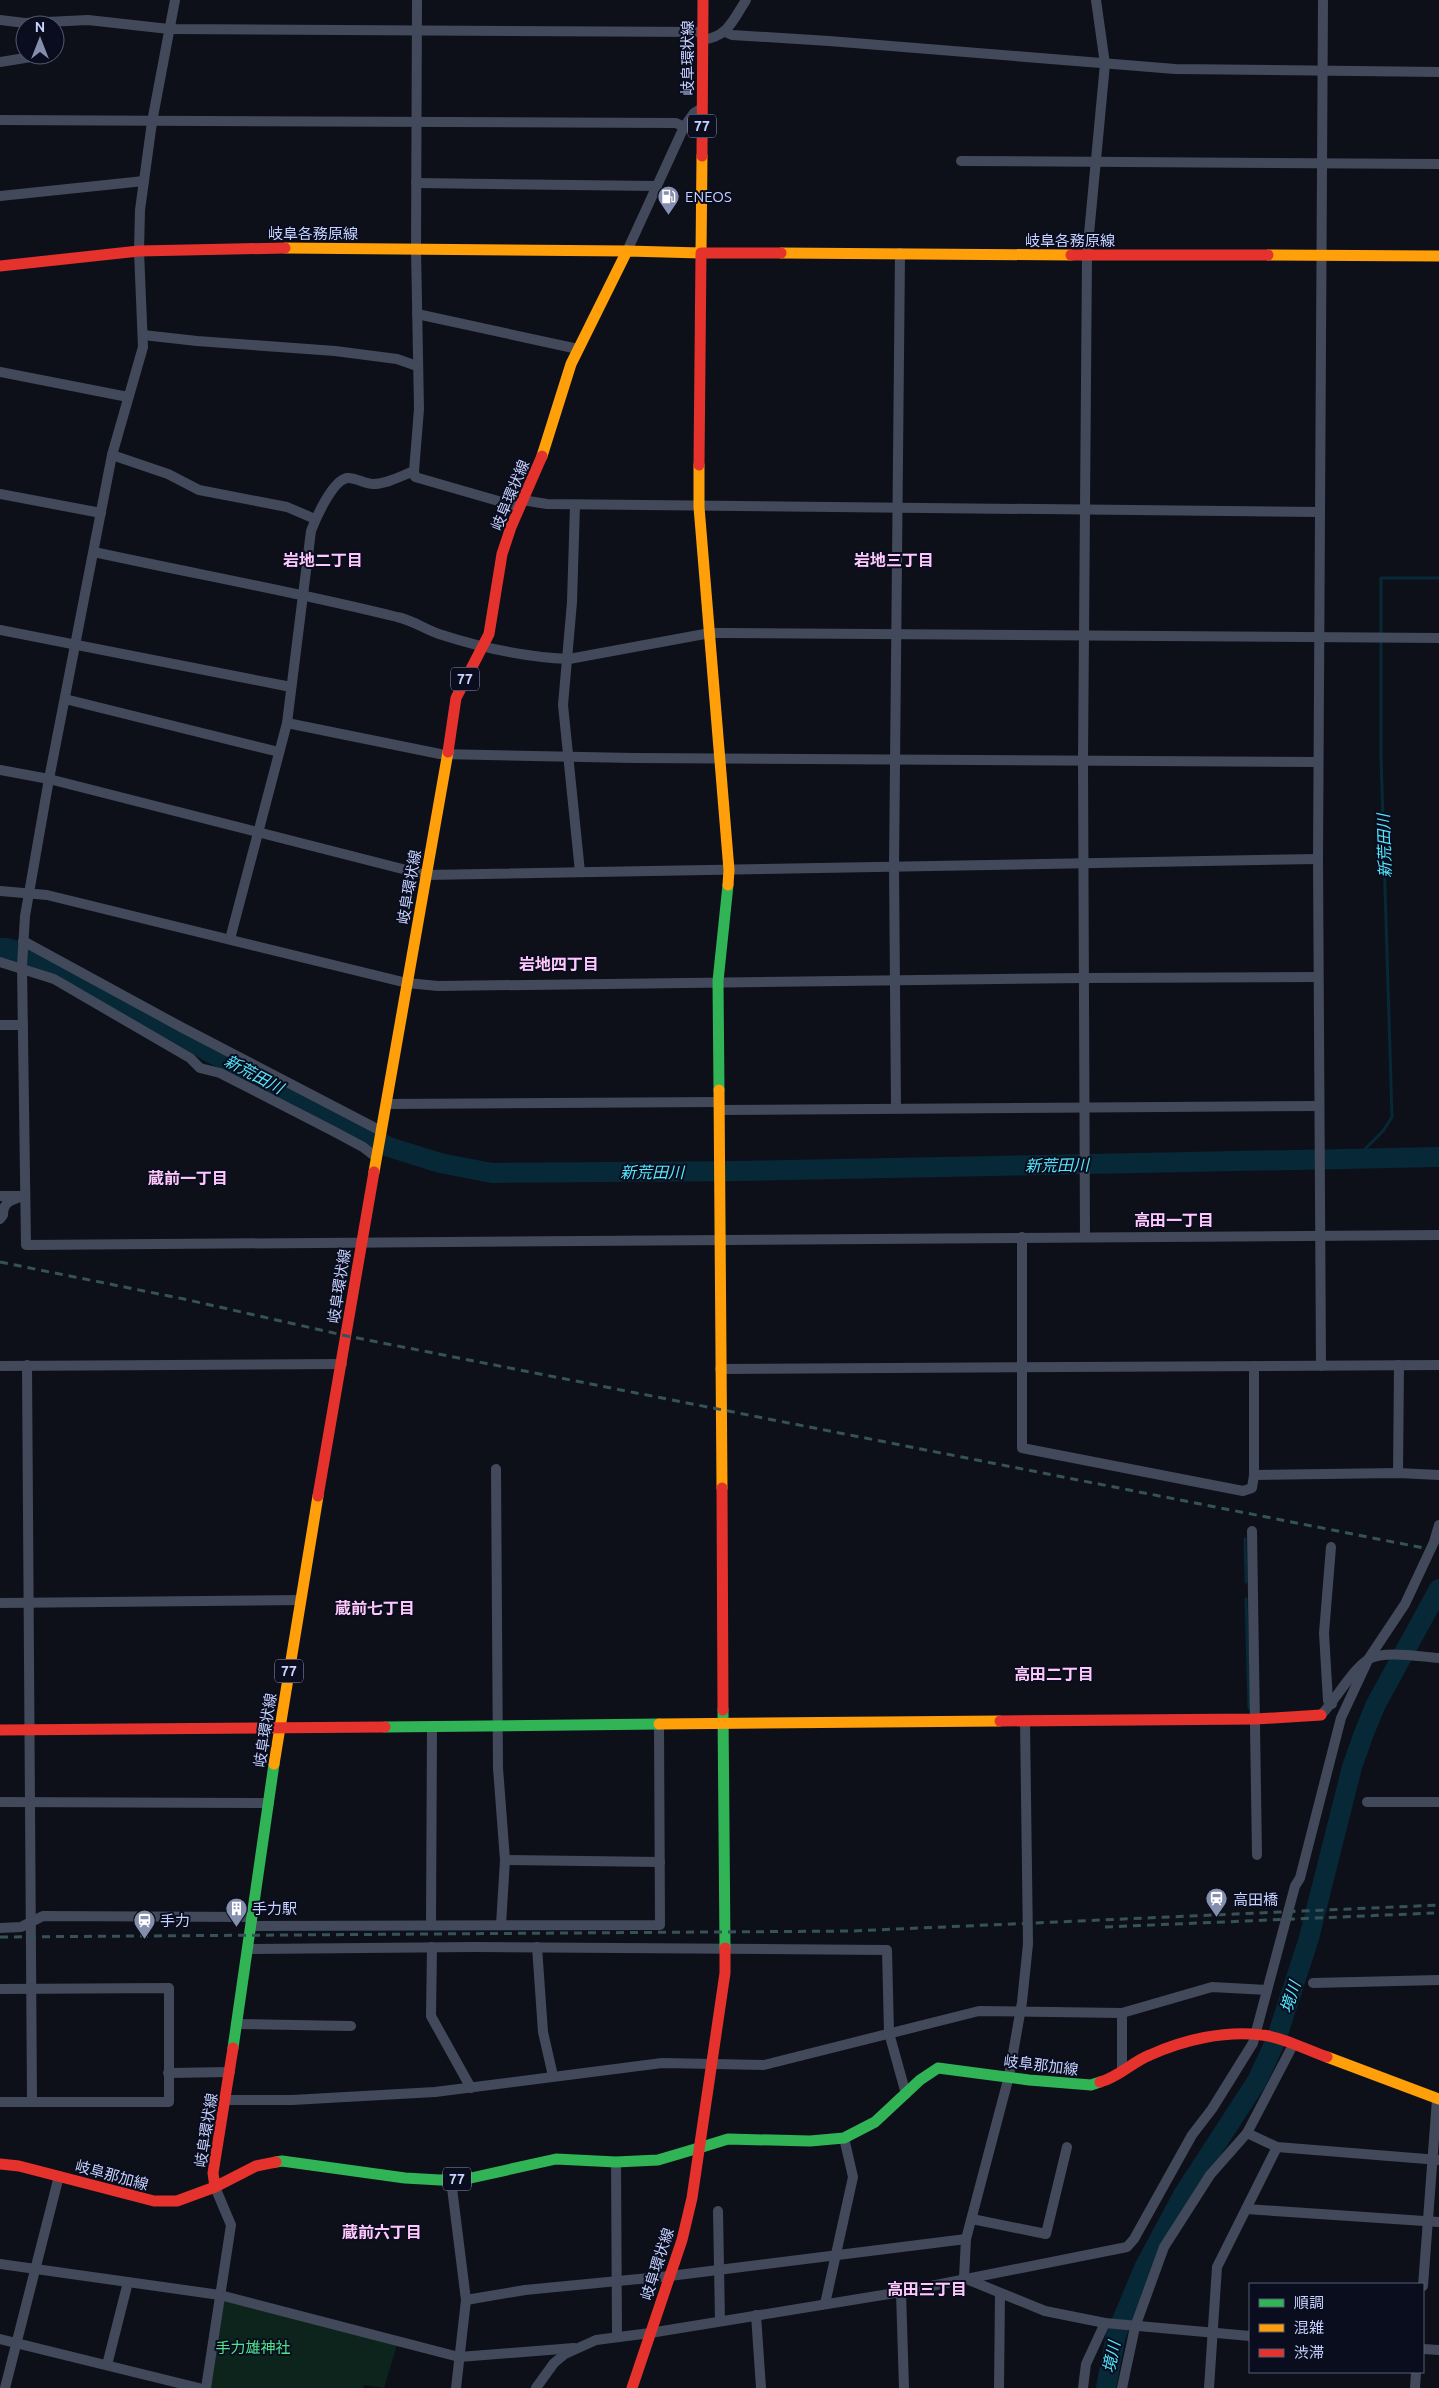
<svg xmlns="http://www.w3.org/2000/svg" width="1439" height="2388" viewBox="0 0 1439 2388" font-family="Ubuntu,'Noto Sans JP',sans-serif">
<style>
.green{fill:#0d241d}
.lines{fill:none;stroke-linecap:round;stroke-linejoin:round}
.stream{stroke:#072837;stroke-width:3}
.river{stroke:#072837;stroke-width:20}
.street{stroke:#42495a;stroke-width:10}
.fast{stroke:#30b455;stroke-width:11}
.slow{stroke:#ff9f0a;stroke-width:11}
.jam{stroke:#e5322d;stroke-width:11}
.rail{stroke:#365258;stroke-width:3;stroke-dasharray:8 6;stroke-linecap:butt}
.labels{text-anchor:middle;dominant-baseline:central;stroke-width:4;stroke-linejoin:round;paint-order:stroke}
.shield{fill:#0a0d1d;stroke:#8e97bb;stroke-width:1}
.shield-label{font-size:14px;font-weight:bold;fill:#c6d2ff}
.street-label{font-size:15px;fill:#c6d2ff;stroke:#0a0d1d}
.poi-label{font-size:15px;fill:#c6d2ff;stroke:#0a0d1d;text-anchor:start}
.park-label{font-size:15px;fill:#4ce58d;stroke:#0a0d1d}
.neighbourhood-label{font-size:16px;font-weight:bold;fill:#ffc8fd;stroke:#0a0d1d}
.water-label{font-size:16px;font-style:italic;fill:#54e8ff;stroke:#0a0d1d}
</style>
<rect width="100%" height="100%" fill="#0e1019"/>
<path class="green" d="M 220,2295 L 398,2341 L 384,2388 L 364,2385 L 363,2388 L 204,2388 Z"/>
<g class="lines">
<g class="stream">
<path d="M 1356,1158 L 1383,1131 L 1392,1117 L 1381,756 L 1381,578 L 1439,578"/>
<path d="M 1245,1539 L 1246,1582"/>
<path d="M 1246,1599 L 1249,1708"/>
</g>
<g class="river">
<path d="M 0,948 L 7,948 L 50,963 L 211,1053 L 389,1147 L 440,1163 L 492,1173 L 741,1171 L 1439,1157"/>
<path d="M 1106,2388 L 1116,2335 L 1144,2268 L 1183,2195 L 1257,2081 L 1276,2040 L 1309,1938 L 1352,1767 L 1364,1733 L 1376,1704 L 1439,1589"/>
</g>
<g class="street">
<path d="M 175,0 L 152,122 L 140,210 L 139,251 L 143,347 L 112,455 L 49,779 L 25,916 L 22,966 L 26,1245 L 1439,1235"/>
<path d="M 417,0 L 416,249 L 419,409 L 414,471 L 415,477 L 519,507"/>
<path d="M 0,20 L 25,23 L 88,20 L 169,29 L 702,32"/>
<path d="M 725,32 L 732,35 L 829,41 L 1175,69 L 1439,72"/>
<path d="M 702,40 C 728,37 733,20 746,0"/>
<path d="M 0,62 L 31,57 L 31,55"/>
<path d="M 0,120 L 676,123 L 684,127"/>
<path d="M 961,161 L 1439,164"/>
<path d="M 416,183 L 657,186"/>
<path d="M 0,196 L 144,181"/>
<path d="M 627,251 L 684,127 L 694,113 L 702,108"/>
<path d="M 417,314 L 578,349"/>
<path d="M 143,335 L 197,341 L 335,351 L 397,359 L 417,366"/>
<path d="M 0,372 L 128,397"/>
<path d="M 112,455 L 168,474 L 199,490 L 287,507 L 315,519"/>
<path d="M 0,494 L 101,513"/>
<path d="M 522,500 L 547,504 L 1319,512"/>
<path d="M 575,505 L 572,602 L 563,705 L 580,872"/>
<path d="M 94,552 C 195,574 297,592 397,617 C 412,620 425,629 439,634 C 482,648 524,657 569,659 L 710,633 L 727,633 L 1439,638"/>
<path d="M 0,630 L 291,687"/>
<path d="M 65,699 L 279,752"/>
<path d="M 287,723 L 440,754 L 633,758 L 1318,762"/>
<path d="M 0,770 L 49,779 L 426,875 L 1318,859"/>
<path d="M 0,891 L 47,895 L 407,983 L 438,986 L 1084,978 L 1318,977"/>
<path d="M 230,939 L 287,723 L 311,531 C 316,518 332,481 347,478 C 355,477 365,484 373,484 C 387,484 401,476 414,471"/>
<path d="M 23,941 L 181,1027 L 381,1131"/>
<path d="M 0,962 L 54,979 L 190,1058 L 200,1068 L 220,1073 L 335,1132 L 363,1147 L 376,1157"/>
<path d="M 0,1025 L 23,1025"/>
<path d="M 387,1104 L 719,1102"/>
<path d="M 896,1108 L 894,867 L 900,253"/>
<path d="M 719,1110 L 1319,1106"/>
<path d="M 0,1196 L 24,1196 C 12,1200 3,1201 3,1215 L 0,1219"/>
<path d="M 1022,1237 L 1022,1448 L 1243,1491 L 1252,1488 L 1254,1475 L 1254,1366"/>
<path d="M 1085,1237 L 1083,760 L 1087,255 L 1105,64 L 1096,0"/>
<path d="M 27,1365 L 32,2101"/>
<path d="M 0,1366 L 342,1364"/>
<path d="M 1321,1366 L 1318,859 L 1323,0"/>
<path d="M 720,1369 L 1439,1365"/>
<path d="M 496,1469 L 498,1768 L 505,1860 L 501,1925"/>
<path d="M 1398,1473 L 1399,1365"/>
<path d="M 1254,1475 L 1398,1473 L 1439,1475"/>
<path d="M 1252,1531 L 1257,1855"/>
<path d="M 1331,1547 L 1324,1633 L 1328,1701 L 1332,1704"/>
<path d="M 0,1603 L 301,1600"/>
<path d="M 1321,1715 C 1335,1701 1353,1668 1369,1659 C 1385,1650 1421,1657 1439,1658"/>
<path d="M 0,1802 L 269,1803"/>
<path d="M 1367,1802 L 1439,1802"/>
<path d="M 505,1860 L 660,1862"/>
<path d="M 431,1925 L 432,1727"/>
<path d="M 251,1926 L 660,1925 L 659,1725"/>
<path d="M 0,1928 L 21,1927 L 43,1916 L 252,1917"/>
<path d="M 432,1947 L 431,2016 L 471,2088"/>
<path d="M 537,1947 L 543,2032 L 553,2076"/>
<path d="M 247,1949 L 474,1947 L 887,1950 L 889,2033 L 906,2094"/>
<path d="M 1313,1983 L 1439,1980"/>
<path d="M 0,1989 L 169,1988 L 169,2102 L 0,2102"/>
<path d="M 236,2024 L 351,2026"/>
<path d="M 1122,2072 L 1122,2013"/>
<path d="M 168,2073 L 230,2072"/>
<path d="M 225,2100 L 292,2100 L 435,2092 L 662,2063 L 764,2065 L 979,2011 L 1122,2013 L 1212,1987 L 1267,1990"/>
<path d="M 1247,2133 L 1277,2147 L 1439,2160"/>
<path d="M 616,2162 L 617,2336"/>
<path d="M 451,2180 L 466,2300 L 456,2388"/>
<path d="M 1246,2209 L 1439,2222"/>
<path d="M 718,2211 L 720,2321"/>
<path d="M 972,2219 L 1046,2234 L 1067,2147"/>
<path d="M 0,2264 L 220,2295 L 459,2357 L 574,2348"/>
<path d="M 964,2278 L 966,2239 L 1009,2076 L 1022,2002 L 1028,1944 L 1025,1722"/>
<path d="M 964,2278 L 1045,2311 L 1105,2323 L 1250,2336"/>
<path d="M 1423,2286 L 1437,2099"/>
<path d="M 901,2292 L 904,2388"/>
<path d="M 466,2300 L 525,2290 L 670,2276 L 966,2239"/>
<path d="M 825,2304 L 853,2177 L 844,2138"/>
<path d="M 756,2315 L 761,2388"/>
<path d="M 0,2339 L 199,2388"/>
<path d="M 1423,2349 L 1439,2350"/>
<path d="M 107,2365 L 128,2282"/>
<path d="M 5,2388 L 59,2176"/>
<path d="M 206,2388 L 231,2225 L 215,2187"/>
<path d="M 536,2388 L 554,2363 L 565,2354 L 596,2340 L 650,2333 L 901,2292 L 1127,2247 L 1134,2239 L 1192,2135 L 1212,2109 L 1253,2043 L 1295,1886 L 1300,1878 L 1341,1718 L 1369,1658 L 1405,1604 L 1434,1542 L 1439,1525"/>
<path d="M 999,2388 L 1000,2294"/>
<path d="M 1083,2388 L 1086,2364 L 1105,2323"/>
<path d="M 1122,2388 L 1135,2327 L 1164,2247 L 1210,2175 L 1247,2133 L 1293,2045"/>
<path d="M 1209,2388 L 1217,2267 L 1277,2147"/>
<path d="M 1415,2388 L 1416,2372"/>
</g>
<g class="fast">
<path d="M 719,1090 L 718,981 L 728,885"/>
<path d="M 723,1710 L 725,1948"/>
<path d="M 385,1727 L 659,1724"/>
<path d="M 233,2048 L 274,1764"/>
<path d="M 702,2147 L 728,2139 L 810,2141 L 844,2138 L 875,2122 L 920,2080 L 938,2068 L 1029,2080 L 1091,2085 L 1100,2082"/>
<path d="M 276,2162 L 282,2161 L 405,2178 L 440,2180 L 471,2178 L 556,2159 L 616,2162 L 658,2160 L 702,2147"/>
</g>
<g class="slow">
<path d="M 285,248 L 627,251"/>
<path d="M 781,253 L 1071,255"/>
<path d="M 1268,255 L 1439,256"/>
<path d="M 542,456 L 571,364 L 627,251 L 701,253 L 702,156"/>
<path d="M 699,465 L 699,507 L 729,870 L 728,885"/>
<path d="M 719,1090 L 722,1488"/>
<path d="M 374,1172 L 448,752"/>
<path d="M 659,1724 L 1000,1721"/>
<path d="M 274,1764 L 318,1496"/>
<path d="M 1327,2057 L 1439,2099"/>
</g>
<g class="jam">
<path d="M 702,156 L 703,0"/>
<path d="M 1071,255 L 1268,255"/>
<path d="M 0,266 L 139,251 L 285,248"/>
<path d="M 699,465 L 701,253 L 781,253"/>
<path d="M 448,752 L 456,698 L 489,634 L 502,554 L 511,527 L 542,456"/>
<path d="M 722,1488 L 723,1710"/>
<path d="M 318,1496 L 374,1172"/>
<path d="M 1000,1721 L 1256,1719 L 1321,1715"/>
<path d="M 0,1730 L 385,1727"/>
<path d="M 233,2048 L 213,2173 L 215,2187 L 256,2166 L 276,2162"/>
<path d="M 1100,2082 C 1119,2077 1132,2062 1150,2055 C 1183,2040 1225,2030 1262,2035 C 1282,2037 1307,2050 1327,2057"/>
<path d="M 0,2164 L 19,2166 L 154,2201 L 177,2201 L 215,2187"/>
<path d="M 632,2388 L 682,2240 L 692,2198 L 725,1973 L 725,1948"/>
</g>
<g class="rail">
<path d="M 0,1262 L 184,1299 L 347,1336 L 1439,1551"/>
<path d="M 1105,1927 L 1434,1913"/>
<path d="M 0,1937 L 853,1931 L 1439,1905"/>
</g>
</g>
<defs>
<symbol id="fuel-pin" viewBox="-11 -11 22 30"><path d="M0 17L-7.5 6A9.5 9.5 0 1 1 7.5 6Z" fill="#868eae" stroke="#0a0d1d"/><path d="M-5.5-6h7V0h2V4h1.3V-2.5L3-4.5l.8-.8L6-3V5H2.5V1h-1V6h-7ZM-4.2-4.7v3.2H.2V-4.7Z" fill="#fff"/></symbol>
<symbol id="station-pin" viewBox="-11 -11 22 30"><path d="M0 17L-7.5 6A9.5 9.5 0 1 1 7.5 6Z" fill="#868eae" stroke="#0a0d1d"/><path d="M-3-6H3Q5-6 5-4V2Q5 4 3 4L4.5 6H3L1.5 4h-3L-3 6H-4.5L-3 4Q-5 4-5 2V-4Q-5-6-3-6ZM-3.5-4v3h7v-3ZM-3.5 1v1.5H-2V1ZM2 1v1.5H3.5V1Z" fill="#fff"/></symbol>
<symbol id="building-pin" viewBox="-11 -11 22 30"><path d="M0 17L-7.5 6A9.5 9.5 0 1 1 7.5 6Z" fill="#868eae" stroke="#0a0d1d"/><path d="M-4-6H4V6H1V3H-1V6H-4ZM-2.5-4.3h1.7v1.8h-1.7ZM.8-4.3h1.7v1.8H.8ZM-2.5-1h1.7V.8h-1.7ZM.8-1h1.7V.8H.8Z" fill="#fff"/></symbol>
</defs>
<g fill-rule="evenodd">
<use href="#fuel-pin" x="656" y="184" width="25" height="34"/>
<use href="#station-pin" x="1204" y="1886" width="25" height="34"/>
<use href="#building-pin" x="224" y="1896" width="25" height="34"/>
<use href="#station-pin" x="132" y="1908" width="25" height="34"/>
</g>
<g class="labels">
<g class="shield">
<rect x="688" y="114.5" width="28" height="23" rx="4"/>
<rect x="451" y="667.5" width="28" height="23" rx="4"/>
<rect x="275" y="1659.5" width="28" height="23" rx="4"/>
<rect x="443" y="2167.5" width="28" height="23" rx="4"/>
</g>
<g class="shield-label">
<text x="702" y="126">77</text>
<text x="465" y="679">77</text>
<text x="289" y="1671">77</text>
<text x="457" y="2179">77</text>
</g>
<g class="street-label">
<text transform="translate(687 58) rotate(-90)">岐阜環状線</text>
<text x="313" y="233">岐阜各務原線</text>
<text x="1070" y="240">岐阜各務原線</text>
<text transform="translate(510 495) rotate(-67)">岐阜環状線</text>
<text transform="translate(409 887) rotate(-80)">岐阜環状線</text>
<text transform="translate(339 1286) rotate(-81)">岐阜環状線</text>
<text transform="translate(265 1730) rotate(-81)">岐阜環状線</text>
<text transform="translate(1041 2065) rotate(7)">岐阜那加線</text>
<text transform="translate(206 2130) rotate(-81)">岐阜環状線</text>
<text transform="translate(112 2175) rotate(15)">岐阜那加線</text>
<text transform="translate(657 2264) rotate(-72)">岐阜環状線</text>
</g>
<g class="poi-label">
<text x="685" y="196">ENEOS</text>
<text x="1233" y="1899">高田橋</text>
<text x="252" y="1908">手力駅</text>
<text x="160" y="1920">手力</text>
</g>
<g class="park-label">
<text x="253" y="2347">手力雄神社</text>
</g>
<g class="neighbourhood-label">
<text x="323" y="560">岩地二丁目</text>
<text x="894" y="560">岩地三丁目</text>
<text x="559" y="964">岩地四丁目</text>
<text x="188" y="1178">蔵前一丁目</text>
<text x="1174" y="1220">高田一丁目</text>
<text x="375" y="1608">蔵前七丁目</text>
<text x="1054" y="1674">高田二丁目</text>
<text x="382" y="2232">蔵前六丁目</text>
<text x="927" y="2289">高田三丁目</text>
</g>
<g class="water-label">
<text transform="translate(1384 846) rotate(-92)">新荒田川</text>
<text transform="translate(254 1074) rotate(28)">新荒田川</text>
<text transform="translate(1057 1165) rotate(-1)">新荒田川</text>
<text x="652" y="1172">新荒田川</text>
<text transform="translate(1290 1997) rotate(-72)">境川</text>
<text transform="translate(1111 2357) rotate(-79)">境川</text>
</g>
</g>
<rect x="1249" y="2283" width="175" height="90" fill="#0a0d1d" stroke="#555c77"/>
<rect x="1259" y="2299" width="25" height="8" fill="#30b455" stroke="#555c77"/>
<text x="1294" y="2308" font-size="15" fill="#c6d2ff">順調</text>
<rect x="1259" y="2324" width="25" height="8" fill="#ff9f0a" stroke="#555c77"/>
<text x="1294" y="2333" font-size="15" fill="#c6d2ff">混雑</text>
<rect x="1259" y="2349" width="25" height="8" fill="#e5322d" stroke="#555c77"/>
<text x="1294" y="2358" font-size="15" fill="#c6d2ff">渋滞</text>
<g transform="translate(40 40)"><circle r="24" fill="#0a0d1d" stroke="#555c77"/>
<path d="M0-4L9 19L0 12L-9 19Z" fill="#868eae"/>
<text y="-8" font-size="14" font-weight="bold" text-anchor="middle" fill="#c6d2ff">N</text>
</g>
</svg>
